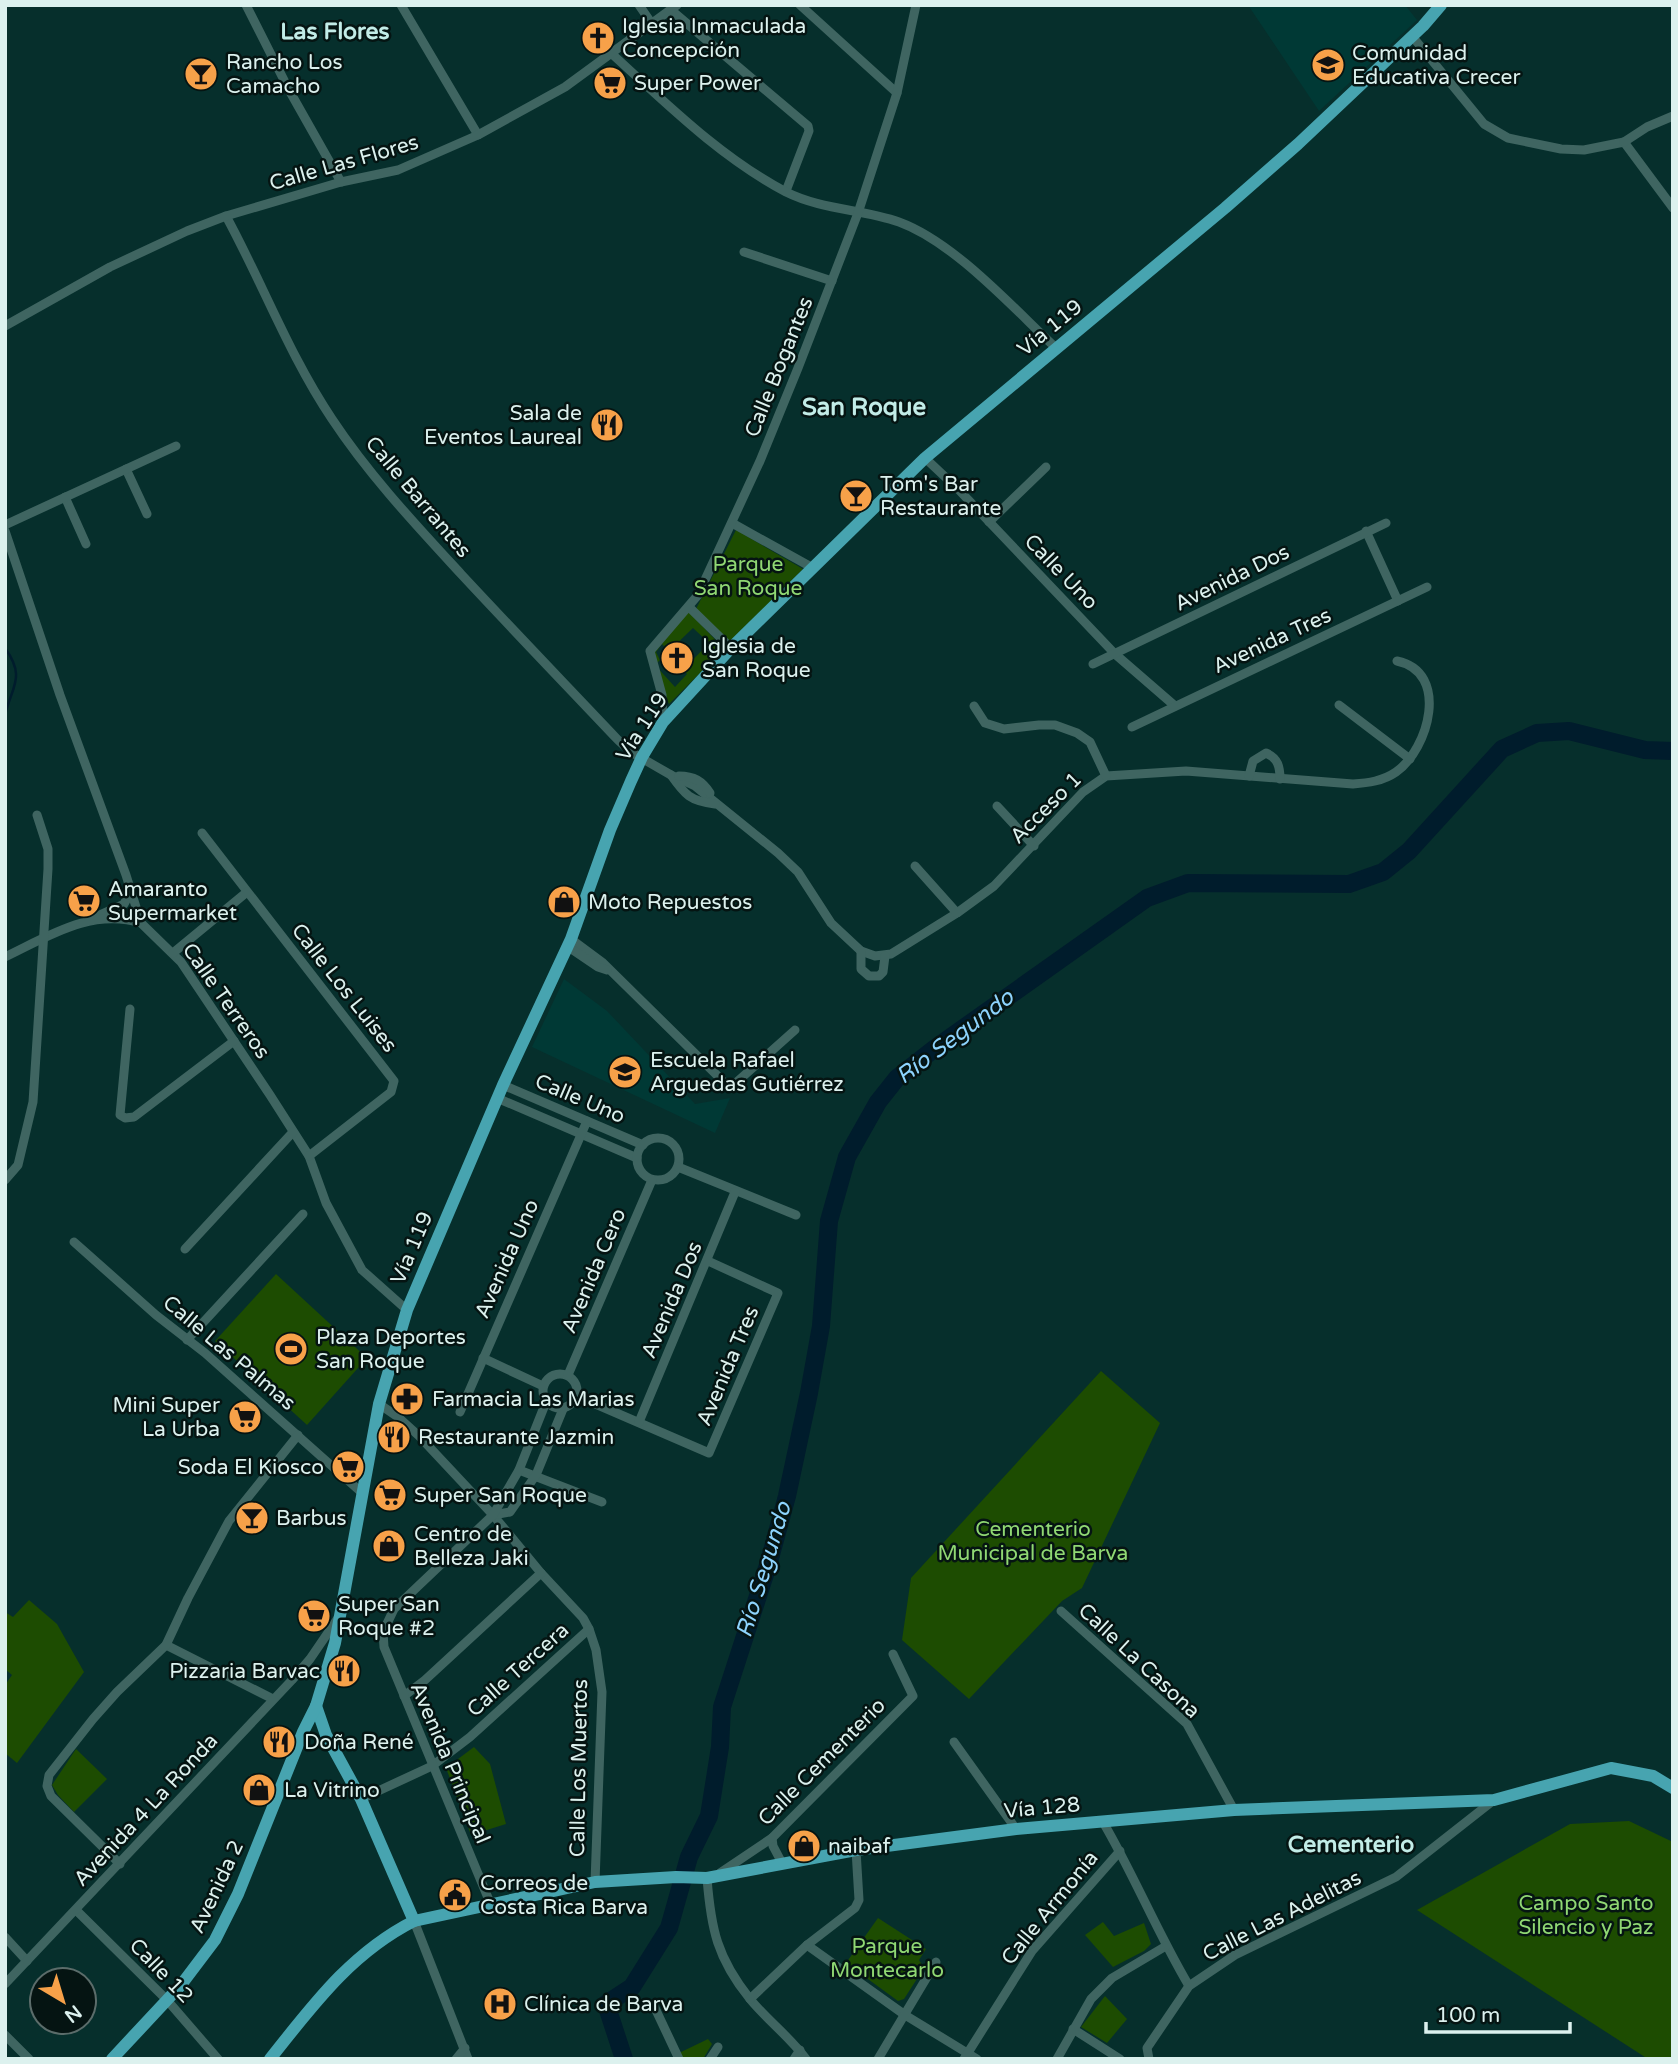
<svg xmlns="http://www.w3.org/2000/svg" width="1678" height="2064" viewBox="0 0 1678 2064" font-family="'Varela Round',sans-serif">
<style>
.built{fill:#003935}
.green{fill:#1d4c01;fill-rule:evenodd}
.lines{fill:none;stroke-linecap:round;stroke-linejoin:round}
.stream{stroke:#001c2c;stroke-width:2.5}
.river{stroke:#001c2c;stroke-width:18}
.minor{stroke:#3f6561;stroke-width:9}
.major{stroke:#47a4b0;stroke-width:12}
.labels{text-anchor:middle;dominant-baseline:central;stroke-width:5;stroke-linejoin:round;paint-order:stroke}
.poi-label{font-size:21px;fill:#dcf1ee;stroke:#051412;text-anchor:start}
.street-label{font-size:21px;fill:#dcf1ee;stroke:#051412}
.park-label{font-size:21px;fill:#90d873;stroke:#051412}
.neighbourhood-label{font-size:23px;font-weight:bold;fill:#c2ece7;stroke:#051412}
.water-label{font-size:23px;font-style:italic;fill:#8dd3fd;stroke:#051412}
.quarter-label{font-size:24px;font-weight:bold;fill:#c2ece7;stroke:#051412}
</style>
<rect width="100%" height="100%" fill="#062f2c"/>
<g class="built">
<path d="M 1248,5 L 1405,5 L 1417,20 L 1319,111 Z"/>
<path d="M 564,979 L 607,1011 L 695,1104 L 730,1098 L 715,1133 L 532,1047 Z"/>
</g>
<g class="green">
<path d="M 736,530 L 803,569 L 729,642 L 696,609 Z"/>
<path d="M 689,612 L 724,649 L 669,704 C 647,648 647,654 689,612 ZM 693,628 L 709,643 L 683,670 L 687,674 L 675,687 L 655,665 L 660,660 L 656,652 L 662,644 L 669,651 Z"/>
<path d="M 276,1274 L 367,1358 L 307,1425 L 215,1341 Z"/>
<path d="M 1101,1371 L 1160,1423 L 1082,1588 L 1062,1601 L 969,1699 L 902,1640 L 911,1578 Z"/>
<path d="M 29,1600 L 57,1624 L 84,1672 L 17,1763 L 5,1753 L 5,1685 L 12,1675 L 5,1669 L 5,1612 L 13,1617 Z"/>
<path d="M 474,1747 L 490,1764 L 506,1824 L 471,1835 L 446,1768 Z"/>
<path d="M 76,1749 L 107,1779 L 74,1812 L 58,1795 L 52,1785 Z"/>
<path d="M 1629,1821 L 1673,1842 L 1673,2059 L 1648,2059 L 1417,1910 L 1570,1824 Z"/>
<path d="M 878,1918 L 926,1949 L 919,1960 L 924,1968 L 904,1999 L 898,2001 L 846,1963 Z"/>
<path d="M 1103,1922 L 1114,1936 L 1144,1923 L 1151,1944 L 1144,1951 L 1113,1967 L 1085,1935 Z"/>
<path d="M 1105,1996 L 1127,2019 L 1107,2043 L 1081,2027 Z"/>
<path d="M 708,2039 L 712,2044 L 703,2059 L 682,2059 L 679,2053 Z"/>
</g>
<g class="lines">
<path class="stream" d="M 5,648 C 26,677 12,686 5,715"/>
<path class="river" d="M 624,2059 L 606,2004 L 632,1987 L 669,1928 L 689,1857 L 709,1816 L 720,1747 L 722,1707 L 769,1562 L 787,1496 L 809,1393 L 821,1326 L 829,1221 L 847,1157 L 878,1102 L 897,1078 L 934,1049 L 1147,898 L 1188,883 L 1349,884 L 1383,872 L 1409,851 L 1502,749 L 1537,733 L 1569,731 L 1645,750 L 1673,751"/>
<g class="minor">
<path d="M 246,5 L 289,90 L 341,182"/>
<path d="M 401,5 L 478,135"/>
<path d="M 639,5 L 652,24"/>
<path d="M 800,5 L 897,93"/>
<path d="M 671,10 L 808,126 L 809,131 L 786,191"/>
<path d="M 1412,36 L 1484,124 L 1508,138 L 1561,149 L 1584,150 L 1624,142 L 1673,208"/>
<path d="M 612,54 C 667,104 720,157 786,192 C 822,210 862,209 899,222 C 954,242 1012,307 1055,347"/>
<path d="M 1624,142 L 1647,127 L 1673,116"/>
<path d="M 226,216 C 263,284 289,355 332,419 C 369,475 416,525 461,574 C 513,630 566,685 618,740 L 631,752 L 671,775 L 695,786 L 778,853 L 798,872 L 831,923 L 861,951 L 875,956 L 891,954 L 957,913 L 994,886 L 1083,792 L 1106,776 L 1186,771 L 1353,784 C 1368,783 1383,781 1396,772 C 1429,749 1450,672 1397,661"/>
<path d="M 744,252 L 832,281"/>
<path d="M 5,326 L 110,267 L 187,231 L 226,216 L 341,182 L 398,170 L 478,135 L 565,87 L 677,5"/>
<path d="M 925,458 L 958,489 L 1115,654 L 1175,706"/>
<path d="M 126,469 L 147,514"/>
<path d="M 65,497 L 86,544"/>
<path d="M 989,522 L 1046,467"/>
<path d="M 732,523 L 813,568"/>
<path d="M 5,525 L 176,446"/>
<path d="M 5,531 L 60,695 L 126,875 L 141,923 L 181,962 L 270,1095 L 309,1156 L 326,1203 L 362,1270 L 407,1310"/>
<path d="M 1366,531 L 1398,601"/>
<path d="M 689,607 L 731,648"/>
<path d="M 1093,664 L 1386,523"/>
<path d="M 1339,705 L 1410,759"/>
<path d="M 974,706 L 985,723 L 1004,729 L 1039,725 L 1055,725 L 1077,733 L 1090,742 L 1106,776"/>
<path d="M 663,722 L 662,695 L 650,651 L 698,595 L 760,461 L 798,368 L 858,213 L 897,93 L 916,5"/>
<path d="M 1132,727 L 1427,587"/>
<path d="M 671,775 C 685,795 690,801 715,804"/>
<path d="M 679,776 C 694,776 702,781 710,793"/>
<path d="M 1249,776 L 1253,761 L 1266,753 C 1278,758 1280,767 1280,779"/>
<path d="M 997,806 L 1034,846"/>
<path d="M 202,833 L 394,1081 L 391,1092 L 309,1156"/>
<path d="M 915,866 L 957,913"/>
<path d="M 95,917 L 124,904 L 131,891"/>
<path d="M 571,939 L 602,962 L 730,1088 L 795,1030"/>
<path d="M 567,946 L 598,967 L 607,970"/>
<path d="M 861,951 L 861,969 L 869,976 L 879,976 L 883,972 L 885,956"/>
<path d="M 173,953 L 247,892"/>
<path d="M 5,957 C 49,936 91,908 141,923"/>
<path d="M 130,1009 L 120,1115 L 125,1118 L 134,1117 L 234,1041"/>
<path d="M 503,1085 L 643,1145"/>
<path d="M 497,1098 L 637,1158"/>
<circle cx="658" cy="1159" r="21"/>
<path d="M 678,1167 L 796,1215"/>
<path d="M 5,1180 L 18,1165 L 33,1102 L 48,869 L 48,849 L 37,815"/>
<path d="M 74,1242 L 156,1315 L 205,1353 L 361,1492"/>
<path d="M 185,1249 L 293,1132"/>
<path d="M 187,1340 L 303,1214"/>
<path d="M 483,1358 L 543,1386"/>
<circle cx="560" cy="1391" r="17"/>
<path d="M 568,1375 L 652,1180"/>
<path d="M 577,1396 L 709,1453 L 778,1293 L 708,1261"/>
<path d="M 379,1404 L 398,1417 L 419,1436 L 493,1515 L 541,1573 L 583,1618 L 589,1629 L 596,1650 L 602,1692 L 595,1882"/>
<path d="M 460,1412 L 587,1121"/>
<path d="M 639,1422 L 735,1192"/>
<path d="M 519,1470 L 602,1502"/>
<path d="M 493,1515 L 510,1512 L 536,1475 L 563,1409"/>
<path d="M 1061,1611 L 1187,1724 L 1234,1810"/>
<path d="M 166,1645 L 273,1699"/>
<path d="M 404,1696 L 425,1680 L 541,1573"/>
<path d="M 954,1742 L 1016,1829"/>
<path d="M 361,1799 L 432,1766 L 470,1737 L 589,1629"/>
<path d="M 1103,1822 C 1134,1875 1157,1932 1189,1986"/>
<path d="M 772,1838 L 773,1846 L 782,1863"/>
<path d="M 120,1864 L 51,1796 L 47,1786 L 49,1775 L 93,1719 L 117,1692 L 166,1645 L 188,1598 L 229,1521 L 298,1435"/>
<path d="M 720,1873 L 772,1838 L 913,1696 L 893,1654"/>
<path d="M 707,1878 C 711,1929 717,1958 750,1999 C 767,2020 790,2037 806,2059"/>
<path d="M 491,1905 L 384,1647 L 383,1632 L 394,1609 L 493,1515 L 519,1470 L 546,1402"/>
<path d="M 76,1910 L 167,2000 L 218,2059"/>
<path d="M 414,1921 L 468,2059"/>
<path d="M 5,1937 L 27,1961"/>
<path d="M 807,1945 L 905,2015 L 977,2059"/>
<path d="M 5,1984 L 292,1680 L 310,1659 L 338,1618"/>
<path d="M 750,1999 L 807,1945 L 855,1908 L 859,1900 L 856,1850"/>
<path d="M 654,2006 L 679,2059"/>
<path d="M 1073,2029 L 1120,2059"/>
<path d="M 5,2035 L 29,2059"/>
<path d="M 456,2059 L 465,2048"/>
<path d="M 710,2059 L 718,2047"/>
<path d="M 794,2059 L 800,2050"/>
<path d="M 878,2059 L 936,1962"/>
<path d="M 964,2059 L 1032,1951 L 1120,1851"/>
<path d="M 1057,2059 L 1091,1999 L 1112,1978 L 1166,1946"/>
<path d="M 1149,2059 L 1147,2048 L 1189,1986 L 1235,1955 L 1396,1877 L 1494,1800"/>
</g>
<g class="major">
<path d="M 316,1706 L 326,1735 L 361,1799 L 414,1921"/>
<path d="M 112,2059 L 181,1985 L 215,1940 L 238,1894 L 303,1732 L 316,1706 L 335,1643 L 379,1404 L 407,1310 L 503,1085 L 571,939 L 610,830 L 631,781 L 642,757 L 663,722 L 731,648 L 925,458 L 1225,208 L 1298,144 L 1423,26 L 1441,5"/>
<path d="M 270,2059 C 313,2005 351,1953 414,1921 L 595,1882 L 676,1877 L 707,1878 L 856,1850 L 1016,1829 L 1234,1810 L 1494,1800 L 1611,1768 L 1653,1776 L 1673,1788"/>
</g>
</g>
<defs>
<symbol id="church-disc" viewBox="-11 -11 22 22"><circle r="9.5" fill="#f7a149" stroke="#051412"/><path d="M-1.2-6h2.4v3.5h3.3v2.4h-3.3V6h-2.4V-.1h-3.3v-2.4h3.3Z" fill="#111"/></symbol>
<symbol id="school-disc" viewBox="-11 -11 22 22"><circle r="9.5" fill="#f7a149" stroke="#051412"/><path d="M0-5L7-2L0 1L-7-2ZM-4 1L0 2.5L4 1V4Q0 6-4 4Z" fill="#111"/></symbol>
<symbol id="bar-disc" viewBox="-11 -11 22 22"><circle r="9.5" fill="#f7a149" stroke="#051412"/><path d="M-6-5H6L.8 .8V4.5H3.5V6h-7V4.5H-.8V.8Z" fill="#111"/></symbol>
<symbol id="supermarket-disc" viewBox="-11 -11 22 22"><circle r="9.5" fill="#f7a149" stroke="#051412"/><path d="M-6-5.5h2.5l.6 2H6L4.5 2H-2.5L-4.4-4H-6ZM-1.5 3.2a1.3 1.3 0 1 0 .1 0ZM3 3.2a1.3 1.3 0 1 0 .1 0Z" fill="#111"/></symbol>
<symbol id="restaurant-disc" viewBox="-11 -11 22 22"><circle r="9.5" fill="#f7a149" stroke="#051412"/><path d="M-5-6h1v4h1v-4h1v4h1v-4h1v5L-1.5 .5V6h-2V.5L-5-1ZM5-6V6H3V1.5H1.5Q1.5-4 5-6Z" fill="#111"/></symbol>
<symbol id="shop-disc" viewBox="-11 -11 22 22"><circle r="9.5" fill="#f7a149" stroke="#051412"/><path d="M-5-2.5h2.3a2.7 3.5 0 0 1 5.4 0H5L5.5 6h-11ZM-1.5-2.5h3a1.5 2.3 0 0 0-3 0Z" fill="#111"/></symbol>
<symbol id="stadium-disc" viewBox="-11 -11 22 22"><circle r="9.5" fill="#f7a149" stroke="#051412"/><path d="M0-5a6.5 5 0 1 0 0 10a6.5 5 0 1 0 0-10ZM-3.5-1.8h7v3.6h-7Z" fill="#111"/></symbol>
<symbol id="pharmacy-disc" viewBox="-11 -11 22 22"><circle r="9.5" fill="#f7a149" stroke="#051412"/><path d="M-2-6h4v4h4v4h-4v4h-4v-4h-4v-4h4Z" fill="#111"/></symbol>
<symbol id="civic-disc" viewBox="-11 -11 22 22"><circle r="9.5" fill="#f7a149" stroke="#051412"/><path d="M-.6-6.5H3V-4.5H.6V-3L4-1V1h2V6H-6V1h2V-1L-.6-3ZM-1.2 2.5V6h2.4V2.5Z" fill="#111"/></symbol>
<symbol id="hospital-disc" viewBox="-11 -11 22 22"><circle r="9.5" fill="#f7a149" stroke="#051412"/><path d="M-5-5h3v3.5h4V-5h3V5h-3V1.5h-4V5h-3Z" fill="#111"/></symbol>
</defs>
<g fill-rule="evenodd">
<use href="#church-disc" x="579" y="19" width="38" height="38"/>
<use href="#school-disc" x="1309" y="46" width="38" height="38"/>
<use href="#bar-disc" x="182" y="55" width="38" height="38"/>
<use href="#supermarket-disc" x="591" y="64" width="38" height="38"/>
<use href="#restaurant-disc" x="588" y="406" width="38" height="38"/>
<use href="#bar-disc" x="837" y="477" width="38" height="38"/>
<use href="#church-disc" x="658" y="639" width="38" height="38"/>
<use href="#supermarket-disc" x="65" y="882" width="38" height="38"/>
<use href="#shop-disc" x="545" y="883" width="38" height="38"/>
<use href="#school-disc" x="606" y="1053" width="38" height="38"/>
<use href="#stadium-disc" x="272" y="1330" width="38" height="38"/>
<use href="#pharmacy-disc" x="388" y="1380" width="38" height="38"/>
<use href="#supermarket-disc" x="226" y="1398" width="38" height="38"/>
<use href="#restaurant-disc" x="375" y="1418" width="38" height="38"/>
<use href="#supermarket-disc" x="329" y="1448" width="38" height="38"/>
<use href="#supermarket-disc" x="371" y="1476" width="38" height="38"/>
<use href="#bar-disc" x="233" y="1499" width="38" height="38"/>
<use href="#shop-disc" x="370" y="1527" width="38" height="38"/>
<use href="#supermarket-disc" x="295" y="1597" width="38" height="38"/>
<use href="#restaurant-disc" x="325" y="1652" width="38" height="38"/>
<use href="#restaurant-disc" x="260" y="1723" width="38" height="38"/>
<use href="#shop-disc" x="240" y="1771" width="38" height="38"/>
<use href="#shop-disc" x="785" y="1827" width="38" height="38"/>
<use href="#civic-disc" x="436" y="1876" width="38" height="38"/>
<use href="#hospital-disc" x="481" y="1985" width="38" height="38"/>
</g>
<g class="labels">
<g class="poi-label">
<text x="622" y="26">Iglesia Inmaculada<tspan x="622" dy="24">Concepción</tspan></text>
<text x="1352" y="53">Comunidad<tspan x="1352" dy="24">Educativa Crecer</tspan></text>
<text x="226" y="62">Rancho Los<tspan x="226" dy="24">Camacho</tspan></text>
<text x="634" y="83">Super Power</text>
<text x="582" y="413" text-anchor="end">Sala de<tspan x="582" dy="24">Eventos Laureal</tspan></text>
<text x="880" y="484">Tom's Bar<tspan x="880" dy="24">Restaurante</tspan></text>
<text x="702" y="646">Iglesia de<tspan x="702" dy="24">San Roque</tspan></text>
<text x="108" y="889">Amaranto<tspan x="108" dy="24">Supermarket</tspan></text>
<text x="588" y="902">Moto Repuestos</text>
<text x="650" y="1060">Escuela Rafael<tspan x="650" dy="24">Arguedas Gutiérrez</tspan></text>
<text x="316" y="1337">Plaza Deportes<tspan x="316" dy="24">San Roque</tspan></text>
<text x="432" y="1399">Farmacia Las Marias</text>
<text x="220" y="1405" text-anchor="end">Mini Super<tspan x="220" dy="24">La Urba</tspan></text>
<text x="418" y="1437">Restaurante Jazmin</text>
<text x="324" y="1467" text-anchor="end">Soda El Kiosco</text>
<text x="414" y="1495">Super San Roque</text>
<text x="276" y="1518">Barbus</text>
<text x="414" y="1534">Centro de<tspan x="414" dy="24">Belleza Jaki</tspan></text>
<text x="338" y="1604">Super San<tspan x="338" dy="24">Roque #2</tspan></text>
<text x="320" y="1671" text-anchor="end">Pizzaria Barvac</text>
<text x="304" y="1742">Doña René</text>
<text x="284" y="1790">La Vitrino</text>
<text x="828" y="1846">naibaf</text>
<text x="480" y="1883">Correos de<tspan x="480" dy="24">Costa Rica Barva</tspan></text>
<text x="524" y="2004">Clínica de Barva</text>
</g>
<g class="street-label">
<text transform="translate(344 163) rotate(-16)">Calle Las Flores</text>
<text transform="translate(1050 328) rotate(-39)">Vía 119</text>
<text transform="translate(779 367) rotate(-68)">Calle Bogantes</text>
<text transform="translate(418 497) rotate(50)">Calle Barrantes</text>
<text transform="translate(1061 572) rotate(46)">Calle Uno</text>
<text transform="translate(1232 578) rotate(-26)">Avenida Dos</text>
<text transform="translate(1272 641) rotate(-25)">Avenida Tres</text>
<text transform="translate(642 727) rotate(-57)">Vía 119</text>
<text transform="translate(1046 808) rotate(-45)">Acceso 1</text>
<text transform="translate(344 988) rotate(52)">Calle Los Luises</text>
<text transform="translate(226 1001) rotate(55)">Calle Terreros</text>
<text transform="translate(580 1099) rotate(23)">Calle Uno</text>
<text transform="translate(412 1248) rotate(-67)">Vía 119</text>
<text transform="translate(507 1259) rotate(-66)">Avenida Uno</text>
<text transform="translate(594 1271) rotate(-67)">Avenida Cero</text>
<text transform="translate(672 1300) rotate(-67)">Avenida Dos</text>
<text transform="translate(229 1353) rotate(40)">Calle Las Palmas</text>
<text transform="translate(728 1366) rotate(-67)">Avenida Tres</text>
<text transform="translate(1139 1661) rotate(43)">Calle La Casona</text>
<text transform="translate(518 1670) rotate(-42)">Calle Tercera</text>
<text transform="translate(822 1762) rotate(-45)">Calle Cementerio</text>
<text transform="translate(450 1763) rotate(67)">Avenida Principal</text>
<text transform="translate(579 1768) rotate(-89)">Calle Los Muertos</text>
<text transform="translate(1042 1808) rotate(-5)">Vía 128</text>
<text transform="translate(146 1810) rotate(-47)">Avenida 4 La Ronda</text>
<text transform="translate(217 1887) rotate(-65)">Avenida 2</text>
<text transform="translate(1050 1908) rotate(-51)">Calle Armonía</text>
<text transform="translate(1282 1916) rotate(-27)">Calle Las Adelitas</text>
<text transform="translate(161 1971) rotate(46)">Calle 12</text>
</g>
<g class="park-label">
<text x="748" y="564">Parque<tspan x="748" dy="24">San Roque</tspan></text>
<text x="1033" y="1529">Cementerio<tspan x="1033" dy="24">Municipal de Barva</tspan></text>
<text x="1586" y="1903">Campo Santo<tspan x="1586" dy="24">Silencio y Paz</tspan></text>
<text x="887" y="1946">Parque<tspan x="887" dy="24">Montecarlo</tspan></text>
</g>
<g class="neighbourhood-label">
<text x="335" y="32">Las Flores</text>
<text x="1351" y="1845">Cementerio</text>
</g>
<g class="water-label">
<text transform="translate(955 1037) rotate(-37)">Río Segundo</text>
<text transform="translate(764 1570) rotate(-73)">Río Segundo</text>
</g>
<g class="quarter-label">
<text x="864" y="407">San Roque</text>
</g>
</g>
<rect width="1678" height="2064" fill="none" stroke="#dcf1ee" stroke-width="14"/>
<g transform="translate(63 2001) rotate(142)"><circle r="33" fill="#051412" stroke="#5b6c6a" stroke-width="2"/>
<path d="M0-5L12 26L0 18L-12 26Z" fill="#f7a149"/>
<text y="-10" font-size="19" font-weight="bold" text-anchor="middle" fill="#dcf1ee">N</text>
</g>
<path d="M1426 2022v10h144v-10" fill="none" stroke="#dcf1ee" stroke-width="3.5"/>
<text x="1436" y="2022" font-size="21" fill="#dcf1ee" stroke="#051412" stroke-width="5" paint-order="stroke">100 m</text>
</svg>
